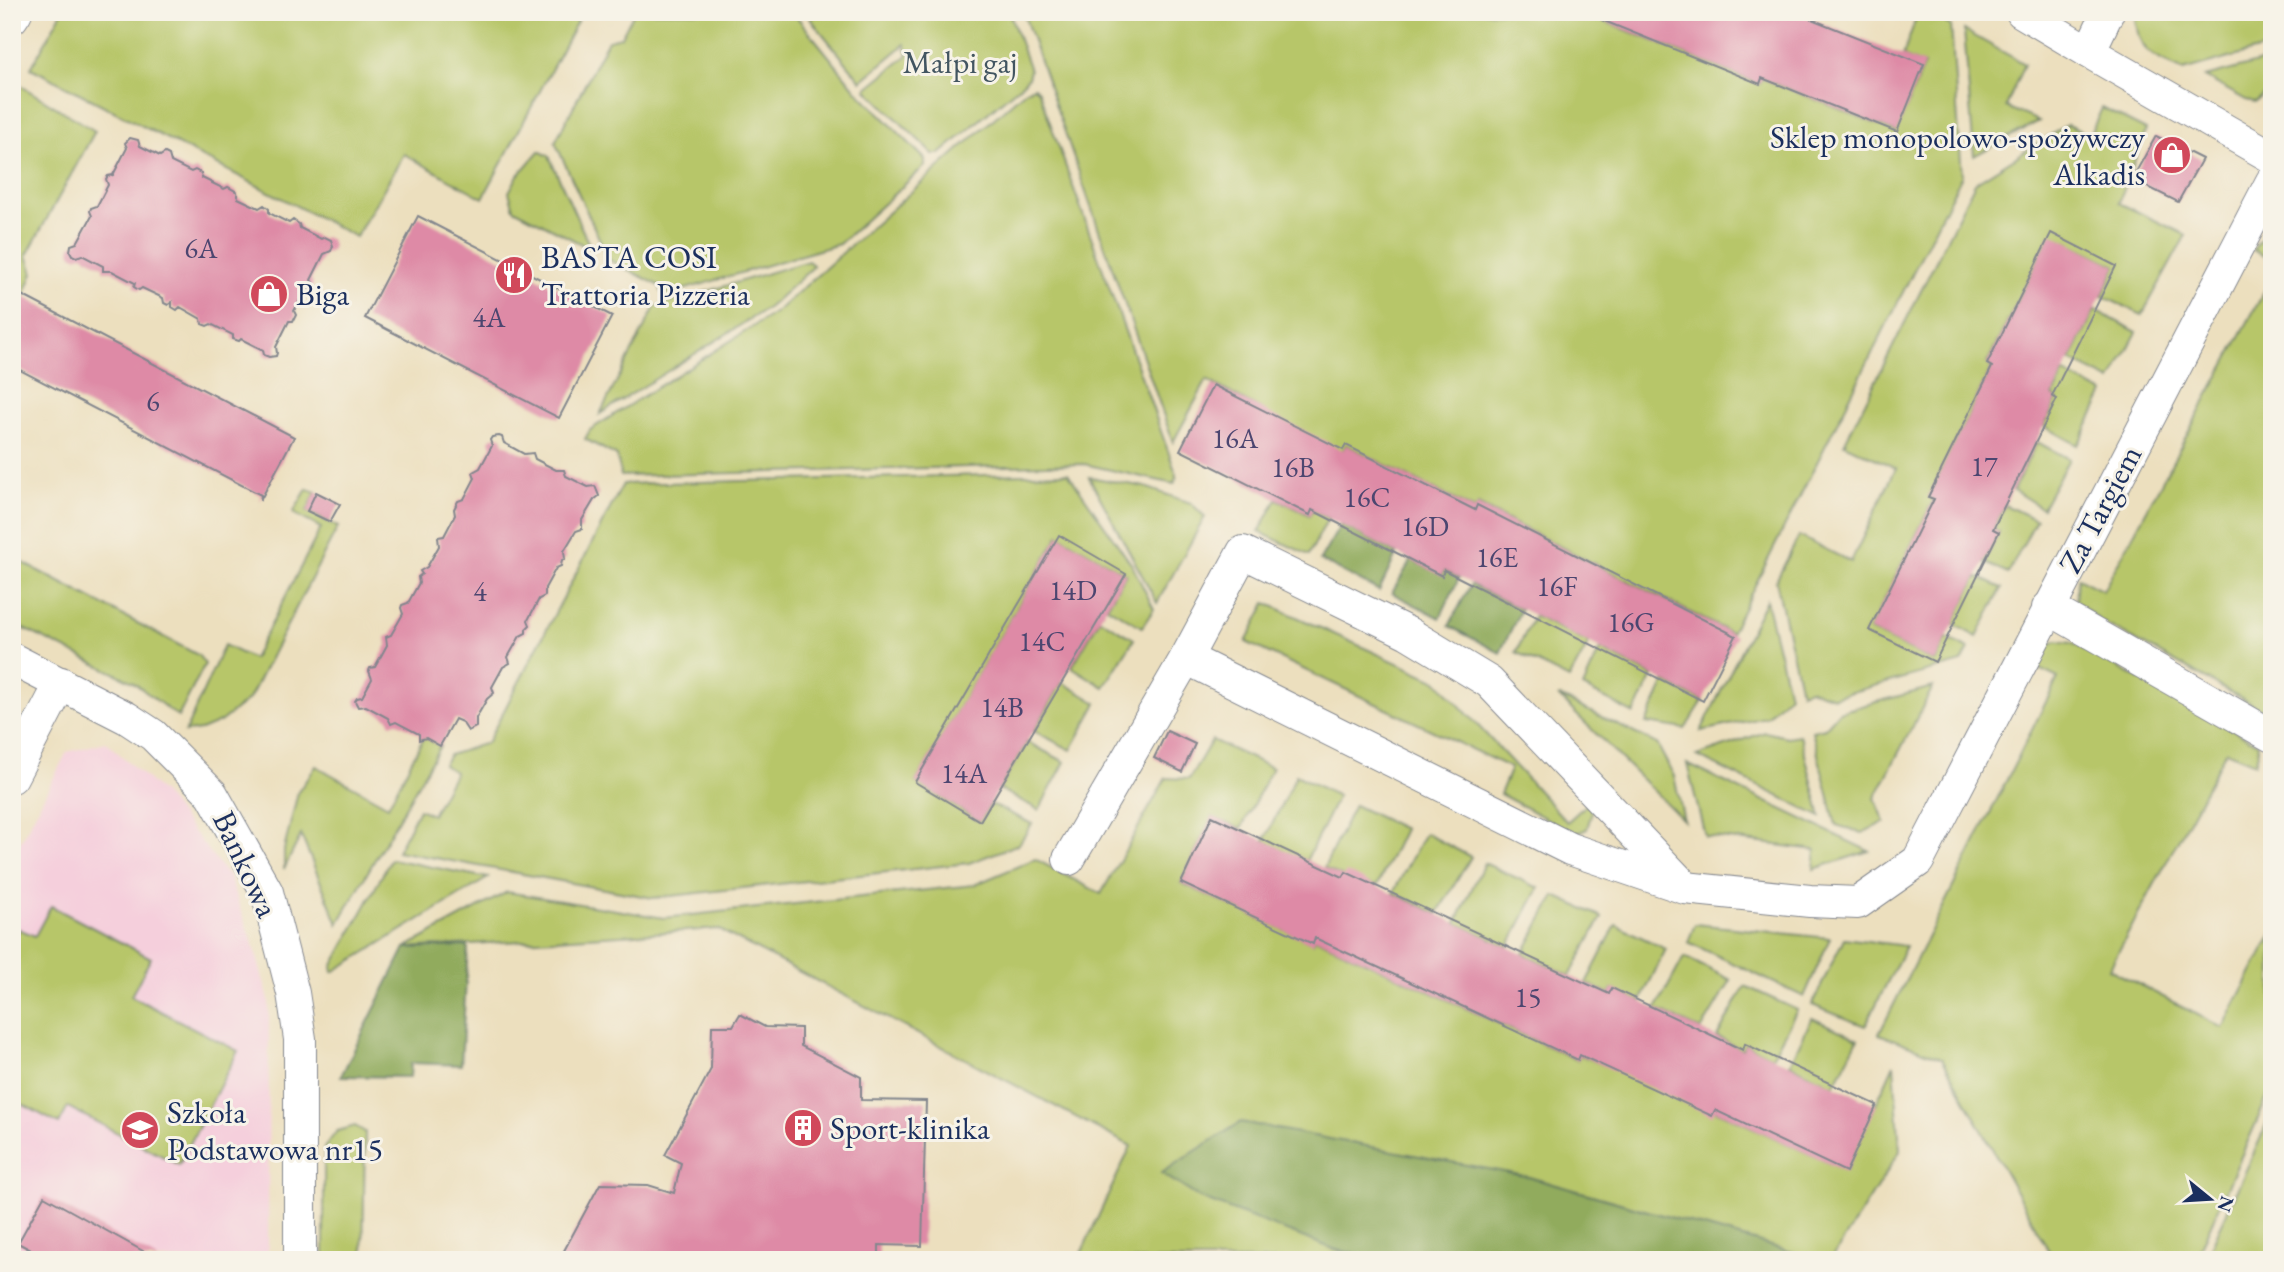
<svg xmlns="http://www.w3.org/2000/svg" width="2284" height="1272" viewBox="0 0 2284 1272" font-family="'EB Garamond',serif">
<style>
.built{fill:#f5cfdc}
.green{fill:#b7c669;stroke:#697a64;stroke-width:2}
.forest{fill:#91ab5d;stroke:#566d5e;stroke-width:2}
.building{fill:#de8aa6}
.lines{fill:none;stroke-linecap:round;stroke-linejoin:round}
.street-casing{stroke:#84878e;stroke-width:34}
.street{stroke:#fff;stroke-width:32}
.labels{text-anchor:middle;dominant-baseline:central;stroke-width:6;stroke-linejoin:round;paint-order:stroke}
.number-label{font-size:28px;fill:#4c4670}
.park-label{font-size:32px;fill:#425561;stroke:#f7f3e8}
.poi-label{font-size:32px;fill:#1b2f5e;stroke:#f7f3e8;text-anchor:start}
.street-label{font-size:32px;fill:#1b2f5e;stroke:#f7f3e8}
</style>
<rect width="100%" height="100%" fill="#f7f3e8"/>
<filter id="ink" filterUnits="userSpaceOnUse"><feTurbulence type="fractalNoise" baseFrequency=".0143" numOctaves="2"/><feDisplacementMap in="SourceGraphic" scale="14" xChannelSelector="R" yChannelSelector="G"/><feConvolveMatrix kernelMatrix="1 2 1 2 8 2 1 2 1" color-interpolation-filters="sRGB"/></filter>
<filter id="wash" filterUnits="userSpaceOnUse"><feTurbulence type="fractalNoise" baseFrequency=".00686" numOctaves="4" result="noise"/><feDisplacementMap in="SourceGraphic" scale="28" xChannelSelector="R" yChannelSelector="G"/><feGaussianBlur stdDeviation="1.57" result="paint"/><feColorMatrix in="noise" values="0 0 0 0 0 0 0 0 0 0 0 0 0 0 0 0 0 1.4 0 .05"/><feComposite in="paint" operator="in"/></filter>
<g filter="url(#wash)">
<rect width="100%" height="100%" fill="#ecdfbe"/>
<path class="built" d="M 106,742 L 163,793 L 229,877 L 255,950 L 269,1000 L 268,1260 L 12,1260 L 12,858 L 67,752 Z"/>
<g class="green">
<path d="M 62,12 L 582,12 L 483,198 L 404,154 L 356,237 L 31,68 Z"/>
<path d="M 634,12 L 793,12 L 857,91 L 925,159 L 925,166 L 839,244 L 669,294 L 662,293 L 660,286 L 609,260 L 555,142 L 608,40 L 621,37 Z"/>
<path d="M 805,12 L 1009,12 L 1030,70 L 1028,78 L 1024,82 L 940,154 L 933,154 L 866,89 L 908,55 L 905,44 L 861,81 Z"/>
<path d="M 1023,12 L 1581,12 L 1760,84 L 1762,78 L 1896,132 L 1924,65 L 1903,56 L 1918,12 L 1926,12 L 1951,26 L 1962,175 L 1731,633 L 1478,505 L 1475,510 L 1346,445 L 1341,454 L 1207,380 L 1173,442 Z"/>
<path d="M 2137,12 L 2272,12 L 2272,46 L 2183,71 C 2161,59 2141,56 2137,28 C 2135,21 2134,19 2137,12 Z"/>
<path d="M 1964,30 L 2024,64 L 2006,107 L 2039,121 L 1974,156 Z"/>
<path d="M 2272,59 C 2272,77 2270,92 2255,102 L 2246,100 L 2205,77 Z"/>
<path d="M 18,84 L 95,131 L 27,255 L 33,273 L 24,296 L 12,290 L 12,94 Z"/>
<path d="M 1034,87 L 1039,92 L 1177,476 L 1174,484 L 1084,464 L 621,476 L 617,456 L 585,439 L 590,430 L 776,312 L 1026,90 Z"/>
<path d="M 2102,108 L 2146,130 L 2119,203 L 2186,235 L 2142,315 L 2102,296 L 2116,266 L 2051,234 L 1987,363 L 1992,367 L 1929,497 L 1934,499 L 1869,630 L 1935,662 L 1947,638 L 1969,649 L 1962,662 L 1834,697 L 1809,689 L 1801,692 L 1776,581 L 1799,536 L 1851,562 L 1896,468 L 1844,444 L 1975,183 L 2067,125 L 2090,135 Z"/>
<path d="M 539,151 L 549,156 L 591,249 L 514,209 L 509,192 L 518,175 Z"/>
<path d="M 2272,224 L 2272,260 L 2253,250 Z"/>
<path d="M 808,261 L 813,265 L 811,269 L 769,307 L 600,414 L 655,307 Z"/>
<path d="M 2272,277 L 2272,672 L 2264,687 L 2272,690 L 2272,715 L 2102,622 L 2076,601 L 2078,578 L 2103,591 Z"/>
<path d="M 2095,310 L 2137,332 L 2111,381 L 2070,360 Z"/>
<path d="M 2064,373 L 2104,393 L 2078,445 L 2044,426 L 2057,399 L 2053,396 Z"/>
<path d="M 2037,442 L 2069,459 L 2042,508 L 2013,490 Z"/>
<path d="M 1068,473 L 1132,565 L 1154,609 L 1142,627 L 1107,607 L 1126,574 L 1059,535 L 916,782 L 979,821 L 991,804 L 1032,824 L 1019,844 L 969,863 L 653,898 L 397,851 L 419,809 L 432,815 L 455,772 L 443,765 L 449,755 L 487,743 L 623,484 Z"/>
<path d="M 1089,477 L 1145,487 L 1191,503 L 1205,517 L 1157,603 Z"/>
<path d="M 307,489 L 316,492 L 307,511 L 338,527 L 249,699 L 220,722 L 201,730 L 185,732 L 224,645 L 253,659 L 321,528 L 293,513 Z"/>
<path d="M 1277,499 L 1309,515 L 1313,510 L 1328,518 L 1309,555 L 1259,532 Z"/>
<path d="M 2005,505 L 2036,520 L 2008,574 L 1984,562 L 1999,532 L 1993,529 Z"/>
<path d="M 12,557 L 198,655 L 205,664 L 178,717 L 133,682 L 12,623 Z"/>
<path d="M 1977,577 L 2002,588 L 1977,637 L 1953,624 Z"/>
<path d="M 1766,600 L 1789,695 L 1766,717 L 1701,731 Z"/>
<path d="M 1266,603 L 1437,681 L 1567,822 L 1587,804 L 1592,811 L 1587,829 L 1575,834 L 1500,794 L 1511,768 L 1246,642 Z"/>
<path d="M 1534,616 L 1589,643 L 1569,679 L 1516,652 Z"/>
<path d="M 1100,619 L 1134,639 L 1104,687 L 1072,667 Z"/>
<path d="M 2056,641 L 2072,643 L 2258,743 L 2258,753 L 2255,763 L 2226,751 L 2109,969 L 2223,1028 L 2272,934 L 2272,1087 L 2195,1260 L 2054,1260 L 1942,1058 L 1879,1034 L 2058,678 L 2037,668 L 2045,647 Z"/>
<path d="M 1600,649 L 1653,676 L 1634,714 L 1583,687 Z"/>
<path d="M 1062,682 L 1097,703 L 1071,750 L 1034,731 Z"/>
<path d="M 1665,682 L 1703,701 L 1685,729 L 1646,723 Z"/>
<path d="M 1933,687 L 1875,798 L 1885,822 L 1862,833 L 1836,825 L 1812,731 L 1825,728 L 1839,712 Z"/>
<path d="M 1558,696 L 1657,744 L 1674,776 L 1684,821 Z"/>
<path d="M 1765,732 L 1787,737 L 1800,735 L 1821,817 L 1697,756 Z"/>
<path d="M 424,737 L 440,746 L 338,924 L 301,835 L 284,869 L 284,850 L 298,792 L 316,766 L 388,806 Z"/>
<path d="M 1212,740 L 1272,768 L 1241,829 L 1212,817 L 1181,883 L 1313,943 L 1315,938 L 1577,1060 L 1580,1055 L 1715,1110 L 1846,1171 L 1894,1064 L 1900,1151 L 1831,1260 L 1820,1260 L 1525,1176 L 1336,1250 L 1390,1260 L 1078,1260 L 1131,1146 L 718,929 L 405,948 L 507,892 L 664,918 L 974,885 L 1035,859 L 1101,894 L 1166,778 L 1189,779 Z"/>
<path d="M 1027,742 L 1065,762 L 1039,810 L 999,789 Z"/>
<path d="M 1687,764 L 1869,851 L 1814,869 L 1816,850 L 1705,836 Z"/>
<path d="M 1296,775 L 1338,796 L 1306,861 L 1264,841 Z"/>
<path d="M 1354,805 L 1404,829 L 1377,886 L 1343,877 L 1324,868 Z"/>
<path d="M 1425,833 L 1471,857 L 1437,914 L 1393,893 Z"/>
<path d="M 391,859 L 488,878 L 333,972 L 332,967 Z"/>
<path d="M 1484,863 L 1539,888 L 1508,947 L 1456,923 Z"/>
<path d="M 1555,896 L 1602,917 L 1570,976 L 1523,954 Z"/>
<path d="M 51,906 L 151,958 L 131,996 L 238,1051 L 179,1165 L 68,1107 L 59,1124 L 12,1099 L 12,942 L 19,929 L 35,936 Z"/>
<path d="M 1695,924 L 1830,938 L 1804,997 L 1688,942 Z"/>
<path d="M 1616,925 L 1666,949 L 1640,1002 L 1612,989 L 1609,994 L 1586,983 Z"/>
<path d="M 1844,938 L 1906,946 L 1865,1026 L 1812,1005 Z"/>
<path d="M 1684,957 L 1731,980 L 1701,1030 L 1656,1009 Z"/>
<path d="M 1745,986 L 1797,1010 L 1772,1057 L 1745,1044 L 1742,1050 L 1717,1037 Z"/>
<path d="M 1812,1018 L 1858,1039 L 1834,1086 L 1790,1064 Z"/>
<path d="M 2272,1113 L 2272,1260 L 2205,1260 Z"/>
<path d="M 355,1126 L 365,1132 L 363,1260 L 324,1260 L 324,1148 L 337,1131 Z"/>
</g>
<g class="forest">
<path d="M 1341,524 L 1397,553 L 1379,591 L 1320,560 Z"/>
<path d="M 1411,560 L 1442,575 L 1444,570 L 1459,578 L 1440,618 L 1392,593 Z"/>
<path d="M 1471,584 L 1521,609 L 1500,653 L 1449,626 Z"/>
<path d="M 468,946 L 461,1065 L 411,1063 L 410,1077 L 341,1076 L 405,948 Z"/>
<path d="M 1241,1122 L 1525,1176 L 1820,1260 L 1390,1260 L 1336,1250 L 1200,1198 L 1161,1173 Z"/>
</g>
<g id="blocks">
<g class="building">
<path d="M 1582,12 L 1778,12 L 1787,16 L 1789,12 L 1794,12 L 1924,64 L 1897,132 L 1762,78 L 1760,84 Z"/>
<path d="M 2156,136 L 2202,159 L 2178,202 L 2132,179 Z"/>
<path d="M 130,138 L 138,140 L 140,146 L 160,156 L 165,153 L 169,155 L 171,162 L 191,172 L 195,170 L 201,173 L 202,178 L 224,189 L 228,187 L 237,192 L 238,198 L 259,208 L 264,205 L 269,209 L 269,213 L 289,223 L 293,220 L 299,224 L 300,228 L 321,239 L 325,237 L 331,240 L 333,246 L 331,251 L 324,254 L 311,280 L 313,283 L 311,289 L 306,289 L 294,311 L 296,315 L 293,321 L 289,321 L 276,347 L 277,353 L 276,356 L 269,357 L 264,355 L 263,350 L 241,339 L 239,341 L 233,339 L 233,335 L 211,324 L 207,326 L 202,324 L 201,319 L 180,307 L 177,310 L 172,307 L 172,302 L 168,305 L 164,303 L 163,298 L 142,288 L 139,290 L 134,287 L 135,283 L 112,271 L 103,271 L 103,266 L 82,255 L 76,257 L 72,255 L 70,251 L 71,245 L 77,243 L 92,216 L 90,211 L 91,208 L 97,206 L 108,185 L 106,179 L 108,176 L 113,175 L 127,148 L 125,143 Z"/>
<path d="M 418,216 L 612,316 L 559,418 L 365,318 Z"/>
<path d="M 2051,233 L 2116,266 L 2052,396 L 2057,399 L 1993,529 L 1999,532 L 1935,662 L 1869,630 L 1934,499 L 1928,497 L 1992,367 L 1987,364 Z"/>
<path d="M 12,290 L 294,437 L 260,501 L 261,495 L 12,366 Z"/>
<path d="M 1213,385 L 1343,450 L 1346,445 L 1475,510 L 1477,505 L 1736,636 L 1703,701 L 1444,570 L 1442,576 L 1312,510 L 1310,515 L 1180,450 Z"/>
<path d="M 499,436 L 502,437 L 504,443 L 524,454 L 533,453 L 535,459 L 556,470 L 564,470 L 566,476 L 588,487 L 595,486 L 599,496 L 594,500 L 582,520 L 582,529 L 576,531 L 564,551 L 565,559 L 562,560 L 561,566 L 556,568 L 545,588 L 545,596 L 539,599 L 528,620 L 530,625 L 526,629 L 526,633 L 520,636 L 508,657 L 510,663 L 503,667 L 492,687 L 494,693 L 487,699 L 476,718 L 476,727 L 468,731 L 462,722 L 455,719 L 440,746 L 426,738 L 419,740 L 419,734 L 396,722 L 391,724 L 388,718 L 366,706 L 358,707 L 355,701 L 357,698 L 362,697 L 372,679 L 369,671 L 370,668 L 375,667 L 387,645 L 386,637 L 391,635 L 403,614 L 401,608 L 402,605 L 408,603 L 419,583 L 418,577 L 422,574 L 420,571 L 427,567 L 439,546 L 438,537 L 444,536 L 455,515 L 454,509 L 458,501 L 464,499 L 475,478 L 473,472 L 480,468 L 492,446 L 490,440 L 492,437 Z"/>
<path d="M 316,492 L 340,504 L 330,522 L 307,511 Z"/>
<path d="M 1059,535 L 1126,574 L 980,821 L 915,782 Z"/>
<path d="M 1167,731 L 1195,744 L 1182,772 L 1154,758 Z"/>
<path d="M 1212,816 L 1343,877 L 1346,872 L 1609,994 L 1612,988 L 1743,1050 L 1745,1044 L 1877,1105 L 1846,1172 L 1715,1110 L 1712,1116 L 1580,1055 L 1578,1060 L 1315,938 L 1313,944 L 1181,883 Z"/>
<path d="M 2272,867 L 2272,885 L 2265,881 Z"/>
<path d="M 740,1014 L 765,1027 L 801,1028 L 801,1046 L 861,1077 L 861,1100 L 926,1101 L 922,1246 L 879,1245 L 879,1260 L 559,1260 L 600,1184 L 648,1185 L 674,1193 L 681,1163 L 665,1155 L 711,1069 L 712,1026 L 733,1026 Z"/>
<path d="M 44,1196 L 159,1260 L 28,1260 L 33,1251 L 18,1243 Z"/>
</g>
</g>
</g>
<g filter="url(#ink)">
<use href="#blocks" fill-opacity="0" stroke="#84878e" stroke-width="2"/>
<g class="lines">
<defs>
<g id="street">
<path d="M 2022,12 L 2089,52"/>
<path d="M 2108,12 L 2089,52 L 2272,157"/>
<path d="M 12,18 L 16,12"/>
<path d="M 2048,608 L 2272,736"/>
<path d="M 1186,658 L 1243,552 L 1408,633 L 1489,682 L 1682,884"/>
<path d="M 12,659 L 127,718 L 153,735 L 212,794 L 267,892 L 293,993 L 300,1039 L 300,1260"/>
<path d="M 12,777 L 61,683"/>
<path d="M 1069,859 L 1186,658 L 1570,849 L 1685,888 L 1810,901 L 1858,903 L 1918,861 L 2272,181"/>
</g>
</defs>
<use href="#street" class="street-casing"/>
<use href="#street" class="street"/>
</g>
</g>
<defs>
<symbol id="shop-disc" viewBox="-11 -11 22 22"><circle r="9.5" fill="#d1495b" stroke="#f7f3e8"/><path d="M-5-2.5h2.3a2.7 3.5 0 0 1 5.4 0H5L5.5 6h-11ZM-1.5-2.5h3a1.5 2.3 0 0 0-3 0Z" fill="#fff"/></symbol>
<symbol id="restaurant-disc" viewBox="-11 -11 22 22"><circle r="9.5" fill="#d1495b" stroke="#f7f3e8"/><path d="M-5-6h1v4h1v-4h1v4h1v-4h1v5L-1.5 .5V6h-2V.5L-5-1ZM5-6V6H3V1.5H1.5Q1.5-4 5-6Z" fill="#fff"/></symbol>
<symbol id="building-disc" viewBox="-11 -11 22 22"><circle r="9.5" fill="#d1495b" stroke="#f7f3e8"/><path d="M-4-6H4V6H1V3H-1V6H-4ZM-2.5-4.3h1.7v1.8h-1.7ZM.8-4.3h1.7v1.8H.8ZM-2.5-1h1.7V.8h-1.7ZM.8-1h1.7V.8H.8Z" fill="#fff"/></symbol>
<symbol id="school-disc" viewBox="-11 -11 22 22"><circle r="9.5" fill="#d1495b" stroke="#f7f3e8"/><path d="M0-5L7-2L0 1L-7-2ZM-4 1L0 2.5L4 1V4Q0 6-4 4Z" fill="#fff"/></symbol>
</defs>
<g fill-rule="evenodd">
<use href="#shop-disc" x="2150" y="133" width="44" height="44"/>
<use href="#restaurant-disc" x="492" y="253" width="44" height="44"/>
<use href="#shop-disc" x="247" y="272" width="44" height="44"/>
<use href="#building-disc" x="781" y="1106" width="44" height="44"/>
<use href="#school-disc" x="118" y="1108" width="44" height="44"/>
</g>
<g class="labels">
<g class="number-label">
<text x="201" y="248">6A</text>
<text x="489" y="317">4A</text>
<text x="153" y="401">6</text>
<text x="1235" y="438">16A</text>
<text x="1984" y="466">17</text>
<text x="1293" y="467">16B</text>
<text x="1367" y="497">16C</text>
<text x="1425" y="526">16D</text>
<text x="1497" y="557">16E</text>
<text x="1557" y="586">16F</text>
<text x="1073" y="590">14D</text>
<text x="480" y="591">4</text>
<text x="1631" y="622">16G</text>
<text x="1042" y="641">14C</text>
<text x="1002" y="707">14B</text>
<text x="964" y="773">14A</text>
<text x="1528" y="997">15</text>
</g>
<g class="park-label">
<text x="960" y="62">Małpi gaj</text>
</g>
<g class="poi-label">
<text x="2145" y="137" text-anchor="end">Sklep monopolowo-spożywczy<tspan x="2145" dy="37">Alkadis</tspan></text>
<text x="541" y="257">BASTA COSI<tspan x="541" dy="37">Trattoria Pizzeria</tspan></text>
<text x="296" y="294">Biga</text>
<text x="167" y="1112">Szkoła<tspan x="167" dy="37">Podstawowa nr15</tspan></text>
<text x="830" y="1128">Sport-klinika</text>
</g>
<g class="street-label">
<text transform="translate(2100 509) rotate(-62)">Za Targiem</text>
<text transform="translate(246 864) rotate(65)">Bankowa</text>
</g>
</g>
<rect width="2284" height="1272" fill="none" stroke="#f7f3e8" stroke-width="42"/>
<g transform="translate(2210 1199) rotate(108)" stroke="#f7f3e8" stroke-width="5" paint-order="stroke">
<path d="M0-5L12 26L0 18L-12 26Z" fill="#1b2f5e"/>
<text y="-10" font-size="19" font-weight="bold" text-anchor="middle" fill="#1b2f5e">N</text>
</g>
</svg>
